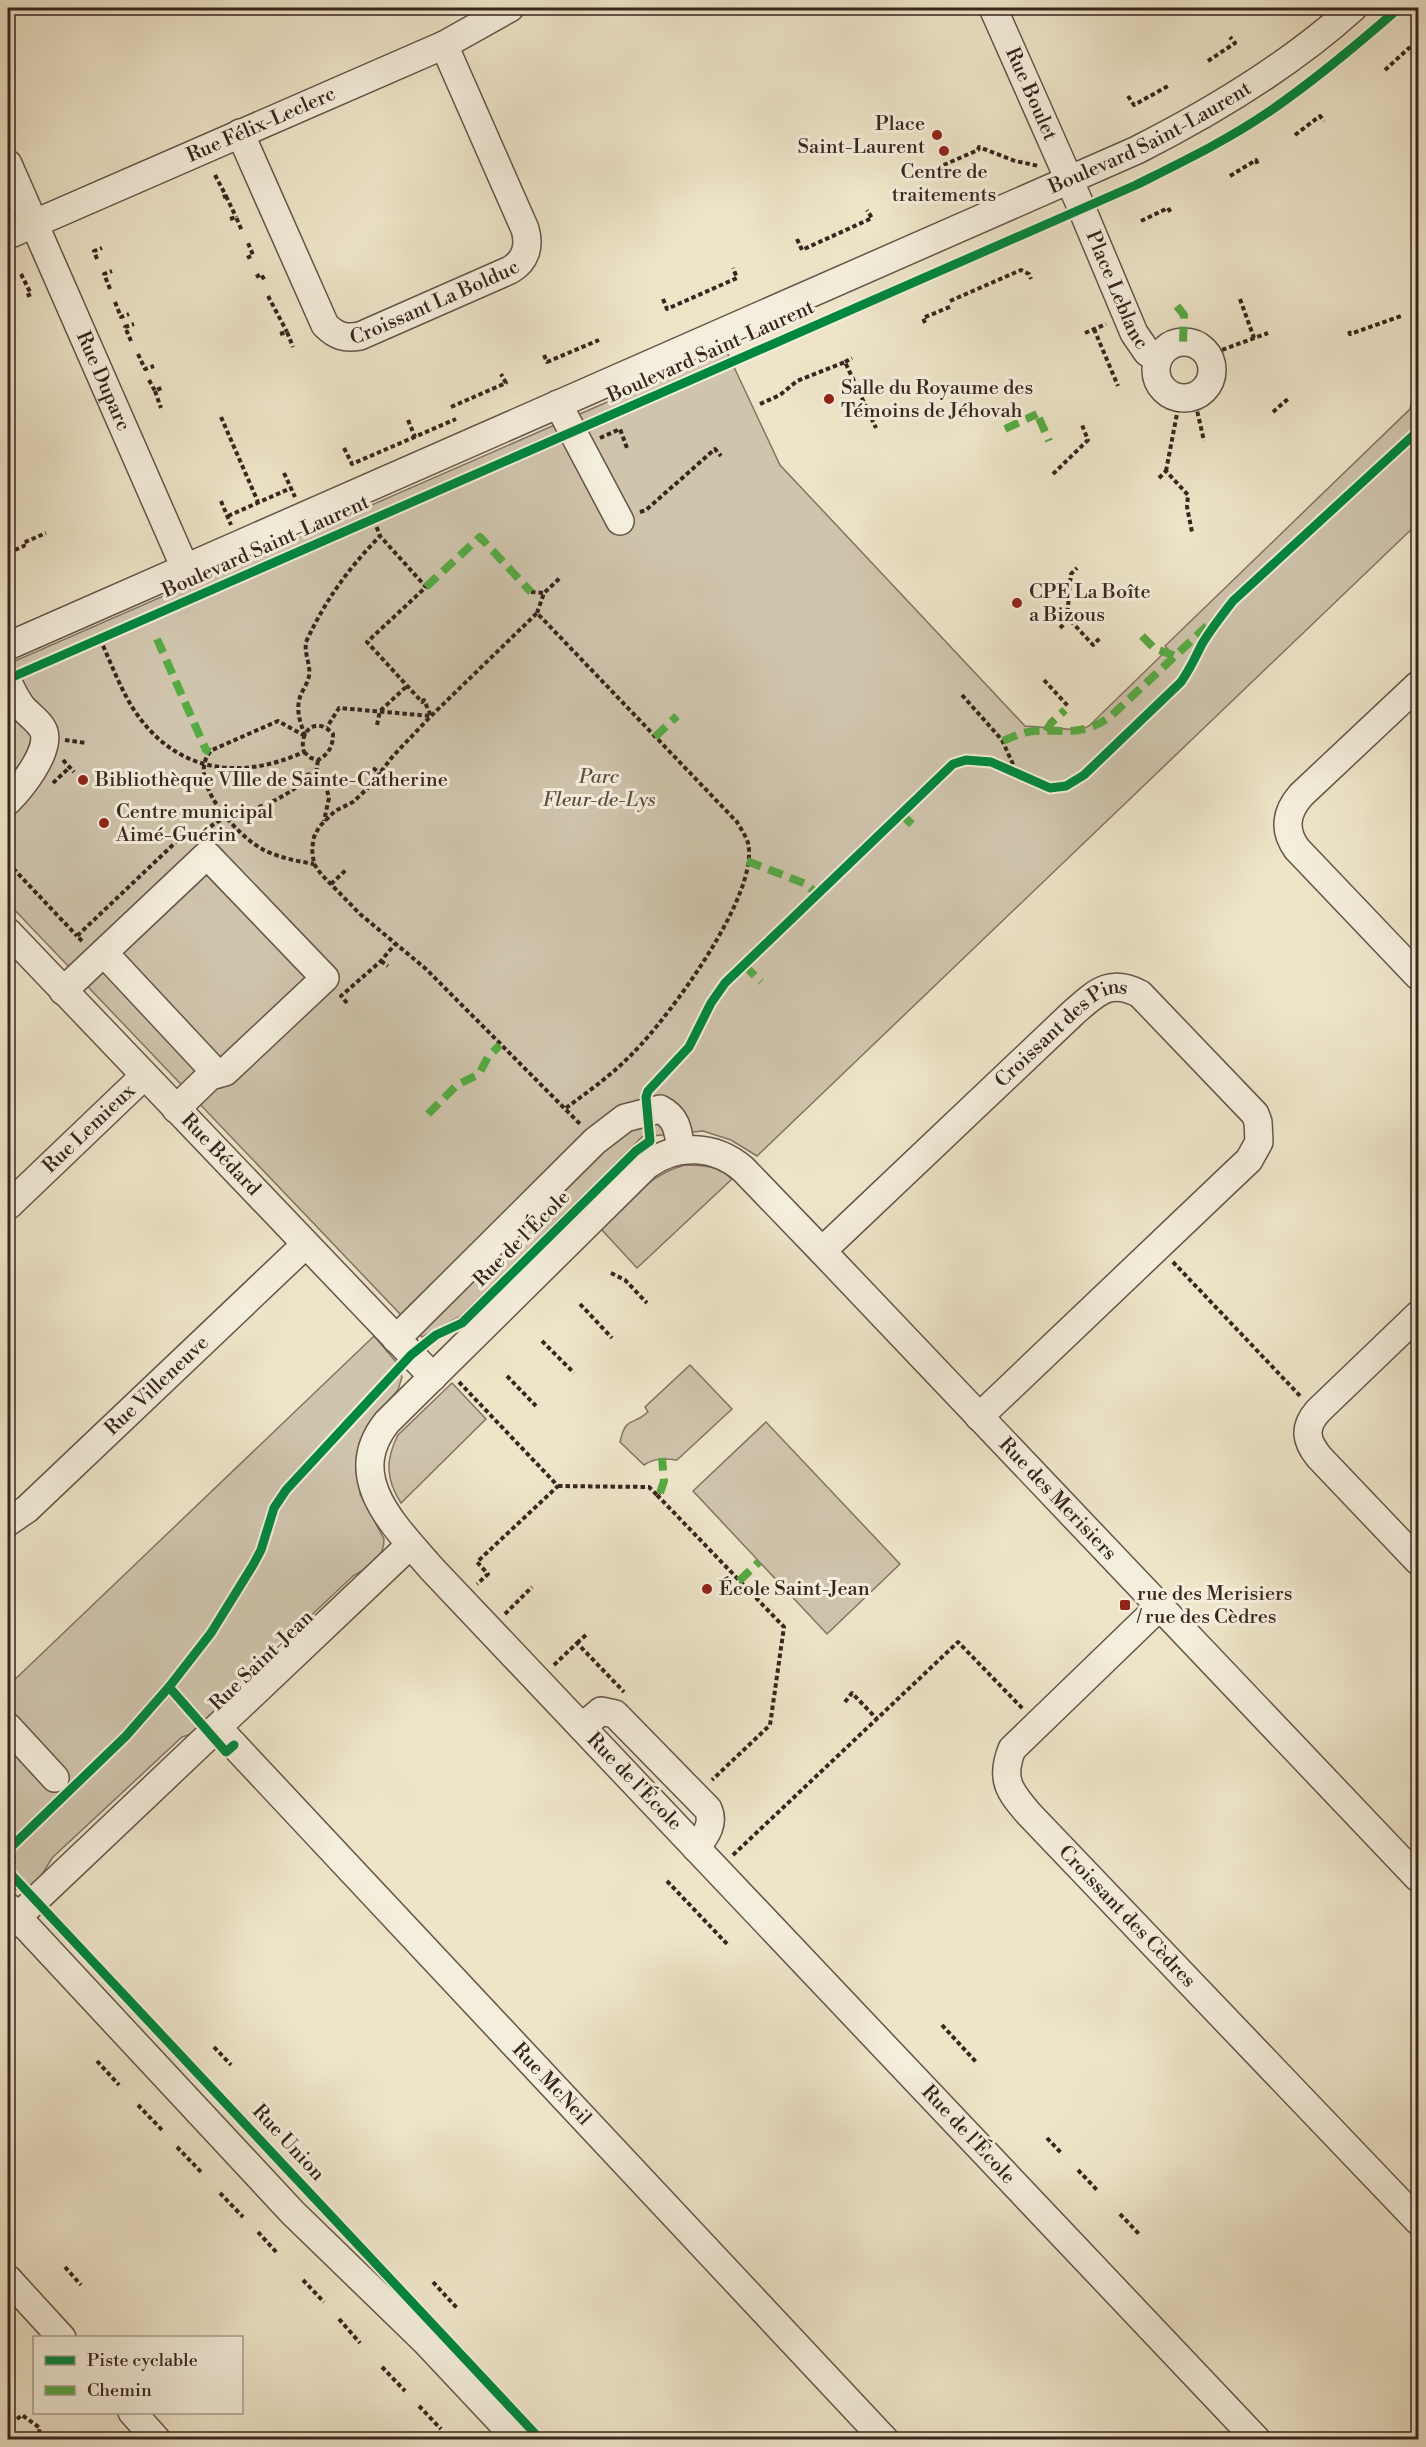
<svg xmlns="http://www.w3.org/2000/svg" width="1426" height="2447" viewBox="0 0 1426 2447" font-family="'Libre Bodoni',serif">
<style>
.green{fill:#cfc4ac;stroke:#837465;stroke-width:1.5}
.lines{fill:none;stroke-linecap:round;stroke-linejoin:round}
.minor-casing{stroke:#655549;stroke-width:30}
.path{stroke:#37251e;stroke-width:4;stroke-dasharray:4.5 3;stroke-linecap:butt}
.minor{stroke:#f4eedc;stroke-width:27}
.quiet{stroke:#55aa43;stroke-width:8;stroke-dasharray:15 8;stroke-linecap:butt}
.cycleway-casing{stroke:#f4eedc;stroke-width:13}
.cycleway{stroke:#00873e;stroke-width:9}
.poi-dot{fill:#8f2418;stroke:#f4eedc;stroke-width:2}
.labels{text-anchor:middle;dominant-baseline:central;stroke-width:6;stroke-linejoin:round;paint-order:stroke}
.street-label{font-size:20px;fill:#37251e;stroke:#f4eedc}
.poi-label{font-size:20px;fill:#37251e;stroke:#f4eedc;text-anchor:start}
.park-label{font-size:20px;font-style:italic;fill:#5d4d42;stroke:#f4eedc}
</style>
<rect width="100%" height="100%" fill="#eee5c9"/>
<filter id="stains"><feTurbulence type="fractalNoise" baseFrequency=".00333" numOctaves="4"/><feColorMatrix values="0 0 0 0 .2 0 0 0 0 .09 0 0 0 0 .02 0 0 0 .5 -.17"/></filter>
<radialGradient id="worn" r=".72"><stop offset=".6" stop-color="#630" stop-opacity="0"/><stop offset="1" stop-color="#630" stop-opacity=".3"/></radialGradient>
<g class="green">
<path d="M 726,350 L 780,465 L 1025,726 L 1081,730 L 1089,726 L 1168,649 L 1165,646 L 1410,409 L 1418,370 L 1418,523 L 757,1156 L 731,1140 L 703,1131 L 642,1137 L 461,1316 L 422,1337 L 8,903 L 8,664 Z"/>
<path d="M 685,1165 C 702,1165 719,1166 732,1179 L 637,1268 L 601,1229 C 627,1203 649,1174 685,1165 Z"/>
<path d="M 374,1336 L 397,1363 L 402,1377 L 398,1390 L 368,1425 L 357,1457 L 360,1494 L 384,1539 C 384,1561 369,1566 353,1576 L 231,1691 L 221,1710 L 195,1733 L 182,1737 L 53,1857 C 39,1876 37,1896 8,1888 L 8,1686 Z"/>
<path d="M 690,1365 L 732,1409 L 677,1460 C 664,1458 655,1458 644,1465 L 620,1442 C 626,1415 632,1427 648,1412 L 645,1407 Z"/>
<path d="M 452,1383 L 486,1419 L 401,1503 C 386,1480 385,1460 398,1435 Z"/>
<path d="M 766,1422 L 900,1564 L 827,1634 L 693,1491 Z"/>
</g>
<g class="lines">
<defs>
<g id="minor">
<path id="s1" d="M 993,8 L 1082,209 L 1134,333 L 1147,352 L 1158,359"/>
<path id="s2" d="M 240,133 L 325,325 C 336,336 345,339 360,336 L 510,270 C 526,261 530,246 525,229 L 444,45"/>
<path id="s3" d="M 8,164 L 185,568"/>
<path id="s4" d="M 8,235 L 444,45 L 510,8"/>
<circle cx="1184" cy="370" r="28"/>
<path d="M 558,404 L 620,521"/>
<path id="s5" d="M 8,646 L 1137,150 C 1214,111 1289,66 1353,8"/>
<path d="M 8,682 C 12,691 16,699 22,707 C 28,714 41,723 44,732 C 50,752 21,788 8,801"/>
<path d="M 1418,685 L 1301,795 C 1286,812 1283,830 1297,849 L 1418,976"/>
<path id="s6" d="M 8,932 L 433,1377"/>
<path d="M 104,953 L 217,1074"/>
<path d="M 63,991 L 207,855 L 325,978 L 225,1072 L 210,1076 L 176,1109"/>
<path id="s7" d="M 8,1206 L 144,1076"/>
<path id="s8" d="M 822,1251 L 1073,1013 C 1096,993 1109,978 1140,994 L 1255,1114 L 1258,1122 L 1259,1142 L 1249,1160 L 1231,1177 L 979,1417"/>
<path d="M 1418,1315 L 1318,1411 C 1303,1428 1306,1441 1319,1457 L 1418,1561"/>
<path d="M 396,1339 L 595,1141 L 625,1118 L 660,1109 C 678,1118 678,1132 681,1150"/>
<path id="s9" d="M 8,1522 L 27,1509 L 305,1245"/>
<path id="s10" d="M 1160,1606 L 1012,1749 C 1000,1779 1009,1791 1029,1814 L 1418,2221"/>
<path d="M 8,1727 L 55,1778"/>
<path d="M 582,1727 L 601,1711 L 615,1714 L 708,1809 C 715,1824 705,1836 696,1848"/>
<path id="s11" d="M 218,1728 L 885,2440"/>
<path d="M 8,1907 L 293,2213 L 425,2341 L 518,2440"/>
<path d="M 8,1926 L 410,1545"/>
<path d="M 8,2279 L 62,2338"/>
<path d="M 132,2412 L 157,2440"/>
<path id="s12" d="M 1257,2440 L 432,1569 C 396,1527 342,1478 387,1422 L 647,1165 C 677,1143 715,1145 743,1169 L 822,1251 L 1418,1878"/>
</g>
</defs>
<use href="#minor" class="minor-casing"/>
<g class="path">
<path d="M 1208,61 L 1235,43 L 1230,37"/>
<path d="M 1385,70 L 1409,48 L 1412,53"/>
<path d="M 1128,96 L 1134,105 L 1168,86"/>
<path d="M 1295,135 L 1320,116 L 1324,121"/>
<path d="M 215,175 L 226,196 L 220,198"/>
<path d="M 1230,176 L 1256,160 L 1258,165"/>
<path d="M 916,177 L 978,150 L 979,147 L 1015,161 L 1039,166"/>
<path d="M 226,196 L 236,217"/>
<path d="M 230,219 L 236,217 L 242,231"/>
<path d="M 1141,221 L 1168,208 L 1171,213"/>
<path d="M 797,239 L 802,250 L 872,218 L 867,210"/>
<path d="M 247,258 L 253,255 L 248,243"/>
<path d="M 97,259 L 94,251 L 102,248"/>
<path d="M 21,274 L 31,294 L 24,297"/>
<path d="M 256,277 L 261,274 L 265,281"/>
<path d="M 110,289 L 104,274 L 112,271"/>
<path d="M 268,296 L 287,332"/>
<path d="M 663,299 L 667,309 L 737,278 L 733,268"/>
<path d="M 1240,299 L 1254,338"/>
<path d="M 950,301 L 1021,270 L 1029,274 L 1031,279"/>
<path d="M 115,302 L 121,317 L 129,314"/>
<path d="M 925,323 L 923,318 L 952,306"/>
<path d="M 1094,329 L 1118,386"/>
<path d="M 1349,331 L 1350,334 L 1401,316"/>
<path d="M 1085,333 L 1106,324"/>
<path d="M 280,334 L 287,332 L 293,347"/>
<path d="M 131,341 L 125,327 L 134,324"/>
<path d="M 138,354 L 145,369 L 154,366"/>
<path d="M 544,355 L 547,362 L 599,340"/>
<path d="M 1208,355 L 1268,333"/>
<path d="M 845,362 L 852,358"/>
<path d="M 149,380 L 155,391 L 163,387"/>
<path d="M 155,391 L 161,408"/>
<path d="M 1194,397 L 1204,441"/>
<path d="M 760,404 L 780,395 L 797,381 L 845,362 L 876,428"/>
<path d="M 451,407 L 506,383 L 501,374"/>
<path d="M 1273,412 L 1289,398"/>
<path d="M 221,417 L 258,502"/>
<path d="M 408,420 L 415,437"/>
<path d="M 600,438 L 620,429 L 627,448"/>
<path d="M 344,448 L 352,464 L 456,419"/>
<path d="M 1166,471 L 1180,398"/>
<path d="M 284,473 L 295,497"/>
<path d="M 1053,474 L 1088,440 L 1082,425"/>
<path d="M 1159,478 L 1166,471 L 1188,495 L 1187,507 L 1192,532"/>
<path d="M 221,501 L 231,525"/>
<path d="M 640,512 L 646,510 L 715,449 L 721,456"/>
<path d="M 228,516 L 291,488"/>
<path d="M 374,520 L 380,536"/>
<path d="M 8,553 L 24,546 L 23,543 L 46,533"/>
<path d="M 531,592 L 544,593"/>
<path d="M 537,613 L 544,593 L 561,577"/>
<path d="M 1069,619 L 1067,617 L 1071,574 L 1077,568"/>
<path d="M 1060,628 L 1069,619 L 1093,645 L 1101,637"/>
<path d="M 100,639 C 111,663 120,688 134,710 C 176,773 239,781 304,752 C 298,732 316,715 333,734 C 333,746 329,754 318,760 L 311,758 L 304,752"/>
<path d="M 1044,680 L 1068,706"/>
<path d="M 962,695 L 1002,740 L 1017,773"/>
<path d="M 377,725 L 380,711 L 407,686"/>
<path d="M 305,736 C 300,721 295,710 301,694 C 304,688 308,682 309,676 C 311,665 304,654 306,642 C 326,599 348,569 380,536 L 426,587 L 367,642 L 422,702 L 424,700 L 431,716 L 339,708 L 327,727"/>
<path d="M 305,736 L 278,721 L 212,750 C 183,778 238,837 264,850 C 280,858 297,861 314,864"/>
<path d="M 65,740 L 86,743"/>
<path d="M 63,760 L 74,772"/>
<path d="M 373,768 L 381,774"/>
<path d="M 316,773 L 324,778 L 329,798 L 324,821"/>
<path d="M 306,775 L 316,773 L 314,779"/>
<path d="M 53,783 L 70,767"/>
<path d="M 205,832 C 221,814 243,814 264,805 C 283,798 300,785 316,773 L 318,760"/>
<path d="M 8,863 L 77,936"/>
<path d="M 331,884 L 347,869"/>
<path d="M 82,941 L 77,936 L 177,841"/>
<path d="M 381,961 L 388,966"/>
<path d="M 347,1003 L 341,996 L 381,961 L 395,944"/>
<path d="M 566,1108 C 589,1091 613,1074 633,1053 C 669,1017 760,894 748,843 C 746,836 741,829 737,822 L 537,613 L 431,716 L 393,756 L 369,787 L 353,802 L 335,811 L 319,827 L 314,837 L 312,849 L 314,864 L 321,874 L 360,914 L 426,969 L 581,1125"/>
<path d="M 1173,1262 L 1302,1398"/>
<path d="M 611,1273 L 625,1280 L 647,1303"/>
<path d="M 580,1304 L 612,1338"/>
<path d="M 542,1341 L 574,1373"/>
<path d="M 507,1376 L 536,1406"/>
<path d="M 459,1382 L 558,1486 L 477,1562 L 488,1574 L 477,1584"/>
<path d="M 558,1486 L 649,1487 L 657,1495 L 660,1493"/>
<path d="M 657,1495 L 784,1627 L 770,1725 L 712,1780"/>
<path d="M 505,1614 L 532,1587"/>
<path d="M 577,1643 L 587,1634"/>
<path d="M 554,1665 L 577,1643 L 624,1692"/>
<path d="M 845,1702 L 852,1693 L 877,1719"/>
<path d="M 733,1855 L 958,1642 L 1023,1709"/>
<path d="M 9,1872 C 15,1863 16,1857 9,1848"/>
<path d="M 667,1881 L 728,1945"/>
<path d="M 942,2025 L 976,2062"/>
<path d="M 214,2047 L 231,2065"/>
<path d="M 97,2061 L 119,2085"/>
<path d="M 138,2105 L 162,2130"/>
<path d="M 1047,2138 L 1062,2154"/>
<path d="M 177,2147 L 201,2172"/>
<path d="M 1078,2170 L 1098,2191"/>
<path d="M 220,2193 L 243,2217"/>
<path d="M 1120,2214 L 1140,2235"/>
<path d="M 258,2232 L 277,2253"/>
<path d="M 65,2267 L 81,2285"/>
<path d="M 303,2280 L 324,2302"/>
<path d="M 433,2282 L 457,2308"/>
<path d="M 339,2319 L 360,2343"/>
<path d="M 382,2367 L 405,2391"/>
<path d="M 419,2406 L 441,2429"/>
<path d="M 17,2419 L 22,2415 L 40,2428 L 39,2433 L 34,2438"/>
</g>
<use href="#minor" class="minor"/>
<g class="quiet">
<path d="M 1177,306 L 1184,315 L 1183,342"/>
<path d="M 1039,418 L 1049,441"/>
<path d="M 1005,429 L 1037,414"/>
<path d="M 426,587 L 480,537 L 531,592"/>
<path d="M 1142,636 L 1154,648 L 1175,656"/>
<path d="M 157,639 L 206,750 L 210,752"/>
<path d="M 1046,731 L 1051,723 L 1065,710"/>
<path d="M 655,737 L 677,716"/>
<path d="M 1003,741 C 1012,737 1023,732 1034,731 C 1066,729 1080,737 1110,717 L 1207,626"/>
<path d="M 901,814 L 917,829"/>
<path d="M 747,861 L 806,884 L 817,894"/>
<path d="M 744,965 L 761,982"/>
<path d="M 428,1114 L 457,1085 L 479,1074 L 488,1057 L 500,1045"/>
<path d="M 660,1493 L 664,1481 L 662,1458"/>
<path d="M 739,1581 L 759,1562"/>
</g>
<defs>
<g id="cycleway">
<path d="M 8,679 L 1136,185 C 1182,162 1228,140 1270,111 C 1315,80 1358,44 1399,8"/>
<path d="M 169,1687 L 226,1752 L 234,1745"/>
<path d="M 8,1850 L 126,1736 L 169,1687 L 211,1633 L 253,1565 L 261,1550 L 274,1508 L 286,1490 L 411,1355 L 436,1335 L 462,1323 L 636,1151 L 650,1141 L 646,1097 L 648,1091 L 689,1047 L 711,1003 L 725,983 L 953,764 L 966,760 L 991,762 L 1050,788 L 1066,786 L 1084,775 L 1181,682 C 1190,669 1195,658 1202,644 C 1211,629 1222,615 1233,601 L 1418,431"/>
<path d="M 8,1871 L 541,2440"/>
</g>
</defs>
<use href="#cycleway" class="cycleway-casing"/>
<use href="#cycleway" class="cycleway"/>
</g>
<g class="poi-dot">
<circle cx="937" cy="135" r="6"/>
<circle cx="944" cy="151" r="6"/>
<circle cx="829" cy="399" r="6"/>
<circle cx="1017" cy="603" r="6"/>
<circle cx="83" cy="780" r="6"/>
<circle cx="104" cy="823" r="6"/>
<circle cx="707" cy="1589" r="6"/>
<rect x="1119" y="1599" width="12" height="12" rx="3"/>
</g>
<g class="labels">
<g class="street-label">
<text stroke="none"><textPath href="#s1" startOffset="94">Rue Boulet</textPath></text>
<text stroke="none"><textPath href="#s4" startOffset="276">Rue Félix-Leclerc</textPath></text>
<text stroke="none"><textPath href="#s5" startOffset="1250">Boulevard Saint-Laurent</textPath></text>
<text stroke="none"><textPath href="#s1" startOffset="308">Place Leblanc</textPath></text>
<text stroke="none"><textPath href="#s2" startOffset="330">Croissant La Bolduc</textPath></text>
<text transform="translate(711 352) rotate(-24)">Boulevard Saint-Laurent</text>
<text stroke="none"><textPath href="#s3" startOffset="237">Rue Duparc</textPath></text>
<text transform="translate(266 547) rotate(-24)">Boulevard Saint-Laurent</text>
<text stroke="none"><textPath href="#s8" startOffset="326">Croissant des Pins</textPath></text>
<text stroke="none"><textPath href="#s7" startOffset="112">Rue Lemieux</textPath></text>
<text stroke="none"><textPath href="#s6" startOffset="308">Rue Bédard</textPath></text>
<text transform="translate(522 1239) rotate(-45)">Rue de l'École</text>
<text stroke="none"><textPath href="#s9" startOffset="202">Rue Villeneuve</textPath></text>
<text stroke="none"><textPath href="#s12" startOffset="2296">Rue des Merisiers</textPath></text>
<text transform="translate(262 1661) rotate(-44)">Rue Saint-Jean</text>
<text transform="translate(634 1782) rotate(46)">Rue de l'École</text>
<text stroke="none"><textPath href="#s10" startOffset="420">Croissant des Cèdres</textPath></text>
<text stroke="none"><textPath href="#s11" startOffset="488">Rue McNeil</textPath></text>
<text transform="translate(968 2135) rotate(47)">Rue de l'École</text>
<text transform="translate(288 2143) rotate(47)">Rue Union</text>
</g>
<g class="poi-label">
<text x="925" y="124" text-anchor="end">Place<tspan x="925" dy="23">Saint-Laurent</tspan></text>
<text x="944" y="172" text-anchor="middle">Centre de<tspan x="944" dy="23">traitements</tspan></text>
<text x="841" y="388">Salle du Royaume des<tspan x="841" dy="23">Témoins de Jéhovah</tspan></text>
<text x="1029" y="592">CPE La Boîte<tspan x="1029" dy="23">a Bizous</tspan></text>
<text x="95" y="780">Bibliothèque VIlle de Sainte-Catherine</text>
<text x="116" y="812">Centre municipal<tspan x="116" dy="23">Aimé-Guérin</tspan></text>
<text x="719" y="1589">École Saint-Jean</text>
<text x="1137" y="1594">rue des Merisiers<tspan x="1137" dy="23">/ rue des Cèdres</tspan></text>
</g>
<g class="park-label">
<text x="599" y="777">Parc<tspan x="599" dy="23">Fleur-de-Lys</tspan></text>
</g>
</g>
<rect width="1426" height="2447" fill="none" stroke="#eee5c9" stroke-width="30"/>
<rect x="9" y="9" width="1408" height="2429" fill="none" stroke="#37251e" stroke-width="3"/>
<rect x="15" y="15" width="1396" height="2417" fill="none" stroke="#37251e" stroke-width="1.5"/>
<rect x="33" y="2336" width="210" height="78" fill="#f4eedc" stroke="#a89e90" stroke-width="1.5"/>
<rect x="45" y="2356" width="30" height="9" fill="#00873e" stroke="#a89e90" stroke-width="1.5"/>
<text x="87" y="2366" font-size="18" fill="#37251e">Piste cyclable</text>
<rect x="45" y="2386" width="30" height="9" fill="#55aa43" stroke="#a89e90" stroke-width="1.5"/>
<text x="87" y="2396" font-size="18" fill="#37251e">Chemin</text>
<rect width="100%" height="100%" filter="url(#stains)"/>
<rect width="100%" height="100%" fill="url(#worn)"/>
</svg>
